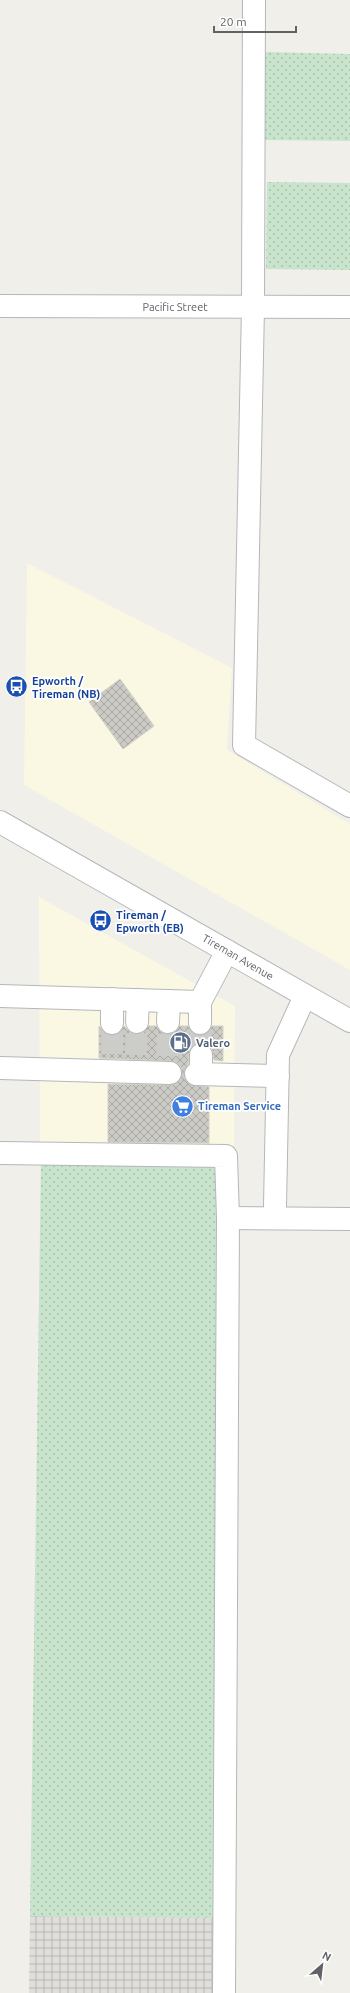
<svg xmlns="http://www.w3.org/2000/svg" width="350" height="1993" viewBox="0 0 350 1993" font-family="Ubuntu,sans-serif">
<style>
.commercial{fill:#faf8e3}
.industrial{fill:url(#industrial-grid)}
.grass{fill:url(#grass-dots)}
.building{fill:url(#building-cross-hatch);stroke:#d4d2c7}
.lines{fill:none;stroke-linecap:round;stroke-linejoin:round}
.minor-tunnel{stroke:#ccccc8;stroke-width:22;stroke-dasharray:22 11;stroke-linecap:butt}
.minor-casing{stroke:#b5b7bb;stroke-width:24}
.minor{stroke:#fff;stroke-width:22}
.labels{text-anchor:middle;dominant-baseline:central;stroke-width:3.5;stroke-linejoin:round;paint-order:stroke}
.street-label{font-size:11px;fill:#606266;stroke:#fff}
.transit-label{font-size:11px;font-weight:bold;fill:#164399;stroke:#fff;text-anchor:start}
.service-label{font-size:11px;font-weight:bold;fill:#4e5e75;stroke:#fff;text-anchor:start}
.shop-label{font-size:11px;font-weight:bold;fill:#366cbe;stroke:#fff;text-anchor:start}
</style>
<defs>
<pattern id="industrial-grid" width="8" height="8" patternUnits="userSpaceOnUse"><rect width="8" height="8" fill="#dfdeda"/><path d="M0 4h8M4 0v8" fill="none" stroke="#b8b7b5"/></pattern>
<pattern id="grass-dots" width="8" height="8" patternUnits="userSpaceOnUse"><rect width="8" height="8" fill="#c9e4cc"/><path d="M2 2h.1M6 6h.1" fill="none" stroke="#a7bca9" stroke-width="1.8" stroke-linecap="round"/></pattern>
<pattern id="building-cross-hatch" width="8" height="8" patternUnits="userSpaceOnUse"><rect width="8" height="8" fill="#cbcac4"/><path d="M0 0l8 8M0 8l8-8" fill="none" stroke="#a8a7a3"/></pattern>
</defs>
<rect width="100%" height="100%" fill="#f0efe9"/>
<g class="commercial">
<path d="M 27,563 L 232,668 L 227,750 L 350,824 L 350,970 L 24,785 Z"/>
<path d="M 39,897 L 235,1006 L 234,1146 L 40,1142 Z"/>
</g>
<path class="industrial" d="M 30,1916 L 213,1918 L 212,1993 L 29,1993 Z"/>
<g class="grass">
<path d="M 264,52 L 350,54 L 350,141 L 263,140 Z"/>
<path d="M 267,182 L 350,183 L 350,270 L 266,269 Z"/>
<path d="M 41,1162 L 217,1164 L 213,1918 L 30,1916 Z"/>
</g>
<g class="building">
<path d="M 120,679 L 154,726 L 123,749 L 89,702 Z"/>
<path d="M 99,1026 L 105,1034 L 112,1035 L 119,1034 L 124,1026 L 130,1032 L 137,1034 L 143,1033 L 148,1026 L 156,1026 L 161,1032 L 168,1034 L 174,1033 L 179,1026 L 188,1026 L 193,1034 L 200,1035 L 207,1034 L 212,1026 L 223,1026 L 223,1061 L 214,1060 L 212,1049 L 208,1044 L 201,1043 L 195,1044 L 190,1049 L 188,1064 L 184,1073 L 185,1080 L 190,1085 L 209,1087 L 209,1143 L 108,1142 L 108,1084 L 170,1085 L 176,1084 L 180,1080 L 182,1073 L 181,1067 L 176,1062 L 171,1061 L 99,1058 Z"/>
</g>
<g class="lines">
<g class="minor-tunnel">
<path d="M 200,1023 L 201,1055"/>
<path d="M 112,1054 L 112,1023"/>
<path d="M 136,1055 L 137,1022"/>
<path d="M 167,1056 L 168,1022"/>
</g>
<defs>
<g id="minor">
<path d="M 254,0 L 253,307 L 244,745 L 350,806"/>
<path d="M 0,306 L 350,307"/>
<path d="M 0,822 L 350,1021"/>
<path d="M 0,996 L 200,1002"/>
<path d="M 137,1022 L 138,1000"/>
<path d="M 168,1022 L 169,1001"/>
<path d="M 112,1023 L 112,999"/>
<path d="M 200,1023 L 200,1002 L 227,951"/>
<path d="M 201,1055 L 201,1074"/>
<path d="M 0,1068 L 170,1073"/>
<path d="M 196,1074 L 278,1076"/>
<path d="M 0,1153 L 226,1156 L 228,1218 L 224,1993"/>
<path d="M 275,1206 L 278,1055 L 305,996"/>
<path d="M 228,1218 L 350,1219"/>
</g>
</defs>
<use href="#minor" class="minor-casing"/>
<use href="#minor" class="minor"/>
</g>
<defs>
<symbol id="bus-disc" viewBox="-11 -11 22 22"><circle r="9.5" fill="#1a4fb4" stroke="#fff"/><path d="M-5-6H5V4H4V6H2V4H-2V6H-4V4H-5ZM-3.5-4V0h7V-4ZM-3.5 1.2v1.5H-2V1.2ZM2 1.2v1.5H3.5V1.2Z" fill="#fff"/></symbol>
<symbol id="fuel-disc" viewBox="-11 -11 22 22"><circle r="9.5" fill="#5c6f8a" stroke="#fff"/><path d="M-5.5-6h7V0h2V4h1.3V-2.5L3-4.5l.8-.8L6-3V5H2.5V1h-1V6h-7ZM-4.2-4.7v3.2H.2V-4.7Z" fill="#fff"/></symbol>
<symbol id="supermarket-disc" viewBox="-11 -11 22 22"><circle r="9.5" fill="#3f7fe0" stroke="#fff"/><path d="M-6-5.5h2.5l.6 2H6L4.5 2H-2.5L-4.4-4H-6ZM-1.5 3.2a1.3 1.3 0 1 0 .1 0ZM3 3.2a1.3 1.3 0 1 0 .1 0Z" fill="#fff"/></symbol>
</defs>
<g fill-rule="evenodd">
<use href="#bus-disc" x="4" y="674" width="25" height="25"/>
<use href="#bus-disc" x="88" y="908" width="25" height="25"/>
<use href="#fuel-disc" x="168" y="1030" width="25" height="25"/>
<use href="#supermarket-disc" x="170" y="1094" width="25" height="25"/>
</g>
<g class="labels">
<g class="street-label">
<text x="175" y="307">Pacific Street</text>
<text transform="translate(238 957) rotate(30)">Tireman Avenue</text>
</g>
<g class="transit-label">
<text x="32" y="681">Epworth /<tspan x="32" dy="13">Tireman (NB)</tspan></text>
<text x="116" y="915">Tireman /<tspan x="116" dy="13">Epworth (EB)</tspan></text>
</g>
<g class="service-label">
<text x="196" y="1043">Valero</text>
</g>
<g class="shop-label">
<text x="198" y="1106">Tireman Service</text>
</g>
</g>
<g transform="translate(322 1965) rotate(28)" stroke="#ffffff" stroke-width="3" paint-order="stroke">
<path d="M0-3L7 15L0 10L-7 15Z" fill="#606266"/>
<text y="-6" font-size="11" font-weight="bold" text-anchor="middle" fill="#606266">N</text>
</g>
<path d="M214 26v6h82v-6" fill="none" stroke="#606266" stroke-width="2"/>
<text x="220" y="26" font-size="12" fill="#606266" stroke="#ffffff" stroke-width="3" paint-order="stroke">20 m</text>
</svg>
